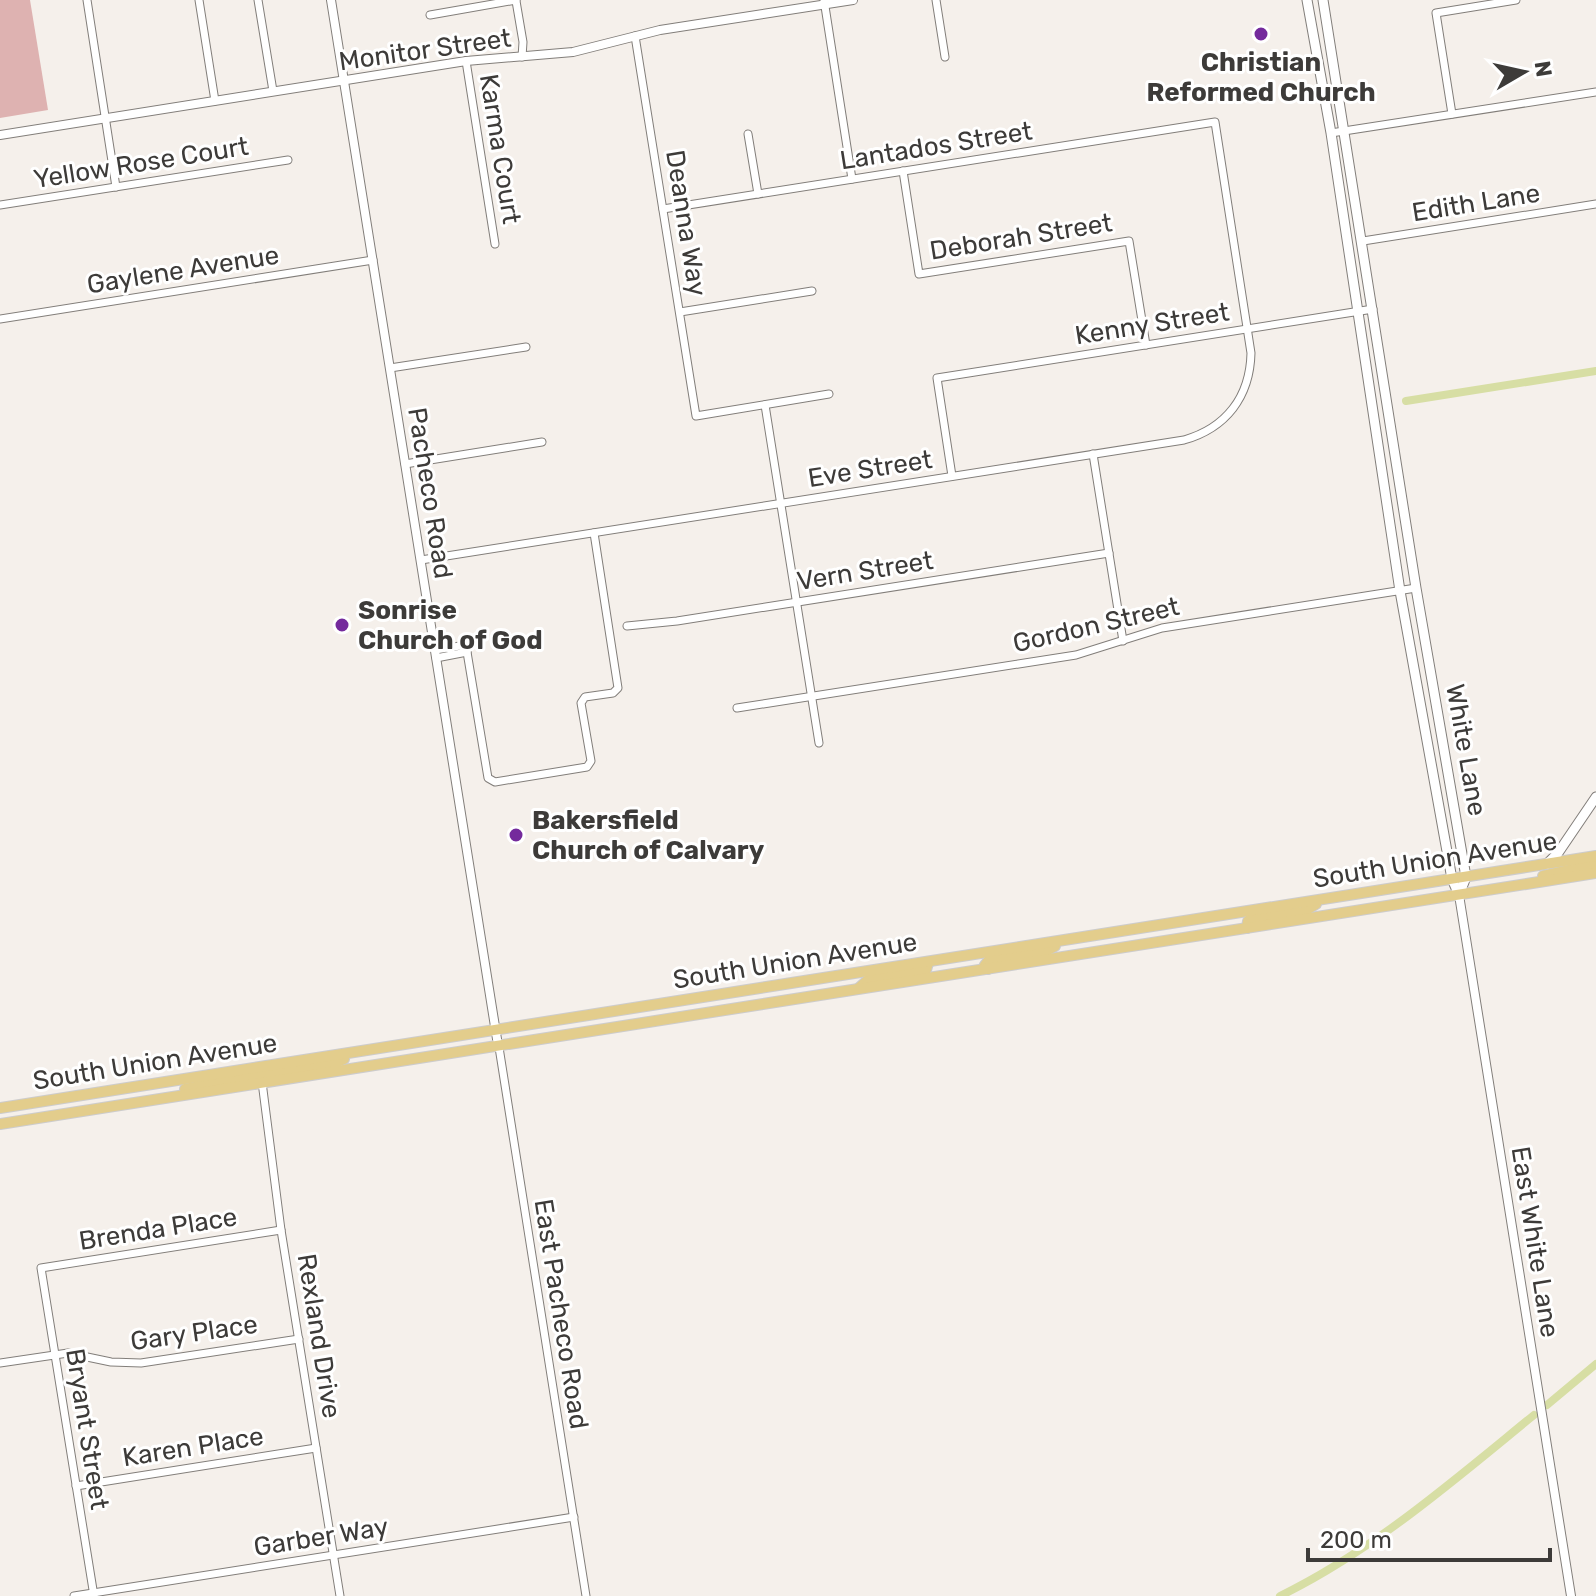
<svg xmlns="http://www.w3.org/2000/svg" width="1596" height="1596" viewBox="0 0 1596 1596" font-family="Rubik,sans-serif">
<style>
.green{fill:#deb2b1}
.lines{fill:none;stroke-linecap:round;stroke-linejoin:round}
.canal{stroke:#d7dea4;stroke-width:8}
.minor-casing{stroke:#827e7a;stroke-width:9}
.tertiary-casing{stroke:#827e7a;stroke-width:10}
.secondary-casing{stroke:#827e7a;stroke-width:11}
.primary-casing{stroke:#cdcccc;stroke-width:12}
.minor{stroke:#fff;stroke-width:7}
.tertiary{stroke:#fff;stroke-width:8}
.secondary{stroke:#fff;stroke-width:9}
.primary{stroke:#e3cd8c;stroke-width:10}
.poi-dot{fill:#742a9c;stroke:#fff;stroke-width:3}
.labels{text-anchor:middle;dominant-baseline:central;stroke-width:6;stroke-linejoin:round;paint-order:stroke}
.street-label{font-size:26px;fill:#3d3b39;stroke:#fff}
.poi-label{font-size:26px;font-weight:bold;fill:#3d3b39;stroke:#fff;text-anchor:start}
</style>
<rect width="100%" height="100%" fill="#f5f0eb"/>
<path class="green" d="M 0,0 L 30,0 L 48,110 L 0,118 Z"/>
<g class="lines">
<g class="canal">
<path d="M 1406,401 L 1596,371"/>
<path d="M 1547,1405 L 1596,1364"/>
<path d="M 1280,1596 C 1374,1550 1453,1481 1534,1415"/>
</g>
<defs>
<g id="minor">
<path d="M 87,0 L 116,187"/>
<path d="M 199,0 L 215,101"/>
<path d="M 258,0 L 273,91"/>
<path d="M 824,0 L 852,179"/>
<path d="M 936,0 L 945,57"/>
<path d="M 516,1 L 523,42 L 522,57"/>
<path d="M 430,15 L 516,0"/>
<path d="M 635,36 L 696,416 L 829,394"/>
<path d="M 466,61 L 495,244"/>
<path d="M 1452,114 L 1436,13 L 1516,0"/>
<path d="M 1331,133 L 1596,92"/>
<path d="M 748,134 L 758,194"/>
<path d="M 903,171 L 919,274 L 1129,241 L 1146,345"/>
<path d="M 0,205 L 288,160"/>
<path d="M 1363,241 L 1596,204"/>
<path d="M 680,312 L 812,291"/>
<path d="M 0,319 L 373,260"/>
<path d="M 390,368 L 526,347"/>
<path d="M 765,405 L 819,743"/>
<path d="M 1093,454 L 1123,641"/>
<path d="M 405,464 L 542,442"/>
<path d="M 952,476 L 937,378 L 1373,309"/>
<path d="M 421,560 L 1184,440 C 1226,428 1250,397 1251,353 L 1215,122 L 663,209"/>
<path d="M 627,626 L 677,621 L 1109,553"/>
<path d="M 435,650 L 466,645 L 467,652 L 436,658"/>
<path d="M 467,652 L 488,778 L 495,782 L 587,767 L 591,761 L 581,703 L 585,697 L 613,693 L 618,688 L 594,533"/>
<path d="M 737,708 L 1076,655 L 1162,628 L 1416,588"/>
<path d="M 498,1041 L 586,1596"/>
<path d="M 262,1082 L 281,1230 L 340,1596"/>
<path d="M 0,1363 L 68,1353 L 111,1362 L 141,1363 L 299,1339"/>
<path d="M 76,1486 L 316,1448"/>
<path d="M 74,1596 L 574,1517"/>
<path d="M 94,1596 L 41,1268 L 281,1230"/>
</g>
<g id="tertiary">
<path d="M 331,0 L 497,1039"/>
<path d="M 0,135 L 466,61 L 573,52 L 660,30 L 853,0"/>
<path d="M 1459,895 L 1571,1596"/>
</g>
<g id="secondary">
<path d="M 1307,0 L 1331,133 L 1400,591 L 1452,879 L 1459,895"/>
<path d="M 1323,0 L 1416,588 L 1466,877 L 1459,895"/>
<path d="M 1547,864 L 1558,853 L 1596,797"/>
</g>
<g id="primary">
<path d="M 1543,876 L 1596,864"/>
<path d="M 1247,928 L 1248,921 L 1252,919 L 1303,912 L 1316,904"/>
<path d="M 988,969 L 985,965 L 989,960 L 1044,952 L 1055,946"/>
<path d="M 859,988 L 868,980 L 926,970 L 928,963"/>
<path d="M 262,1082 L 263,1078 L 272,1074 L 335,1063 L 344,1059"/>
<path d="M 185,1089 L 253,1076 L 260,1074 L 264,1068"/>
<path d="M 0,1108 L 1596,856"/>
<path d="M 0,1124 L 1596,873"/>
</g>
</defs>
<use href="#minor" class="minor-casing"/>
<use href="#tertiary" class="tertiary-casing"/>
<use href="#secondary" class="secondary-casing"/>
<use href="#primary" class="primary-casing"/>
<use href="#minor" class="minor"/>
<use href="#tertiary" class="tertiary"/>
<use href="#secondary" class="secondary"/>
<use href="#primary" class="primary"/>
</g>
<g class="poi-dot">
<circle cx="1261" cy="34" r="8"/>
<circle cx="342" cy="625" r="8"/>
<circle cx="516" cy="835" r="8"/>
</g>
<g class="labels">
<g class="street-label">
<text transform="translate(425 50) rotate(-8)">Monitor Street</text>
<text transform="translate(936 146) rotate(-9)">Lantados Street</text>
<text transform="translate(500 149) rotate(81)">Karma Court</text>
<text transform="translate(141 163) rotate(-9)">Yellow Rose Court</text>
<text transform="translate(1476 203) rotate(-9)">Edith Lane</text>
<text transform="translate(686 223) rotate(81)">Deanna Way</text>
<text transform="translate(1021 237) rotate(-9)">Deborah Street</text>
<text transform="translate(183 270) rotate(-9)">Gaylene Avenue</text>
<text transform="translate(1152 324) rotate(-9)">Kenny Street</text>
<text transform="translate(870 469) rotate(-9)">Eve Street</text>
<text transform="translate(430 493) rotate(81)">Pacheco Road</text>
<text transform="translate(865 571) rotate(-9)">Vern Street</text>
<text transform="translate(1096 625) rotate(-13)">Gordon Street</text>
<text transform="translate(1466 750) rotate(80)">White Lane</text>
<text transform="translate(1435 860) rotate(-9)">South Union Avenue</text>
<text transform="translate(795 961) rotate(-9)">South Union Avenue</text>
<text transform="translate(155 1062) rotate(-9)">South Union Avenue</text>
<text transform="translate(158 1229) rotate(-9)">Brenda Place</text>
<text transform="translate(1535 1242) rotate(81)">East White Lane</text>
<text transform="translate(561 1314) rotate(81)">East Pacheco Road</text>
<text transform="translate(194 1333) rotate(-8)">Gary Place</text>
<text transform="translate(319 1336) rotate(81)">Rexland Drive</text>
<text transform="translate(87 1429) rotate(81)">Bryant Street</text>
<text transform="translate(193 1447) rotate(-9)">Karen Place</text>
<text transform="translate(321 1537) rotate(-9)">Garber Way</text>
</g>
<g class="poi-label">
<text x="1261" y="62" text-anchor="middle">Christian<tspan x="1261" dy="30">Reformed Church</tspan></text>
<text x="358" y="610">Sonrise<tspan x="358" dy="30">Church of God</tspan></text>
<text x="532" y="820">Bakersfield<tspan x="532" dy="30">Church of Calvary</tspan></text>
</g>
</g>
<g transform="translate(1524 72) rotate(81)" stroke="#ffffff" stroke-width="6" paint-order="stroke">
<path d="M0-6L14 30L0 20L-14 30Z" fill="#3d3b39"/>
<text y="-12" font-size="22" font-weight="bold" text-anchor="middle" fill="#3d3b39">N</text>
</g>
<path d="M1308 1548v12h242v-12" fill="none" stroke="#3d3b39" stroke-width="4"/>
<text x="1320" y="1548" font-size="24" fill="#3d3b39" stroke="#ffffff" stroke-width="6" paint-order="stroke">200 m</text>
</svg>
